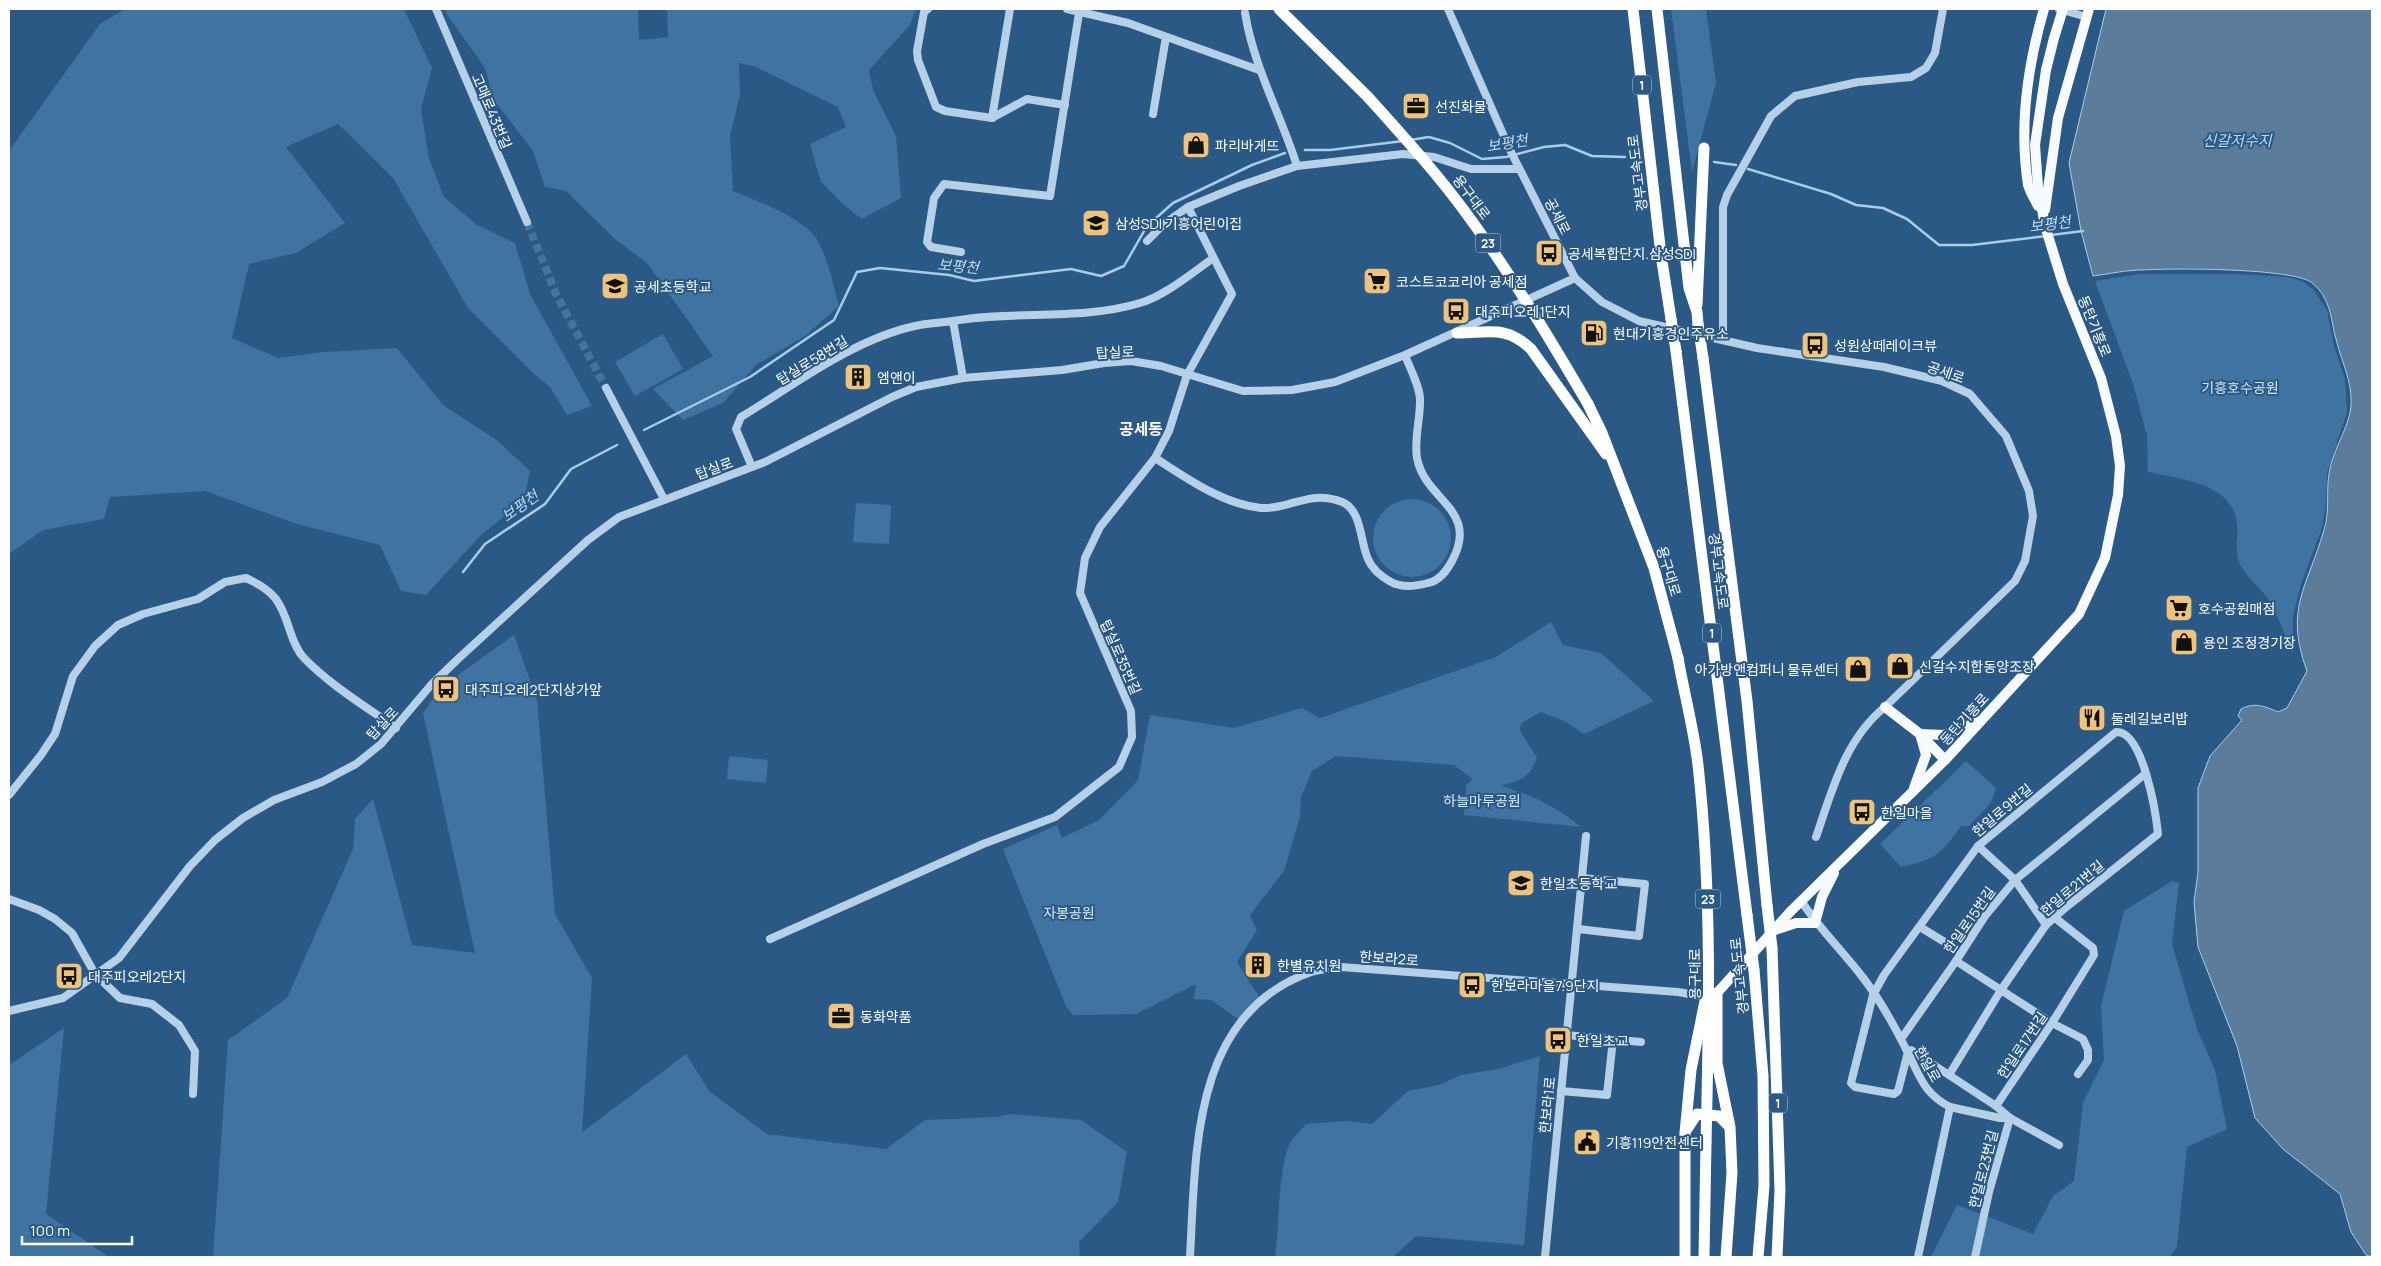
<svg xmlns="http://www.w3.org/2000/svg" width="2381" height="1266" viewBox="0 0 2381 1266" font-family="Manrope,'Noto Sans KR',sans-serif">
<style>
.green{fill:#3f73a2}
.water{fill:#5b7c9a;stroke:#aacce8}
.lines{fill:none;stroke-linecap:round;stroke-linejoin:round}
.stream{stroke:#aacce8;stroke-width:2.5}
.minor-tunnel{stroke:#4a7298;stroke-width:8;stroke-dasharray:8 4;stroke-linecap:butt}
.minor{stroke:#b5d0e7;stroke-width:8}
.major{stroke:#f7fafe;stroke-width:10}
.highway{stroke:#fff;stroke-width:11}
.major-bridge{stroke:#f7fafe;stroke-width:10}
.highway-bridge{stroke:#fff;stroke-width:11}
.labels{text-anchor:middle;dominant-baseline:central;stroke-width:4;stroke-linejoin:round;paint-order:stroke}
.shield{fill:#2a5986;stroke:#bfcddb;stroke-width:1}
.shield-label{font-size:12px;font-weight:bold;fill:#fff}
.poi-label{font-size:14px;fill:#fff;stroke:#2a5986;text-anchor:start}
.street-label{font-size:14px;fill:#fff;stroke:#2a5986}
.park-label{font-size:14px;fill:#d9e8f6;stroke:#2a5986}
.water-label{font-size:15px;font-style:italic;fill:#c1daef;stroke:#2a5986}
.quarter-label{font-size:16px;font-weight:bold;fill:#fff;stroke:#2a5986}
</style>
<rect width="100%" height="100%" fill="#2a5986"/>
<g class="green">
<path d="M 125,9 L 404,9 L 432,68 L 421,109 L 429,159 L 444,197 L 477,225 L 515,243 L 530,294 L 592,406 L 567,415 L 550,387 L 533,373 L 468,308 L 393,178 L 338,124 L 286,147 L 345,223 L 296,253 L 249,264 L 232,338 L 278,358 L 324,352 L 397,348 L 443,405 L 498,441 L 530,471 L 524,500 L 481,535 L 426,595 L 401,591 L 380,545 L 297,524 L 205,491 L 110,497 L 104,519 L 43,530 L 9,554 L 9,151 L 100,24 Z"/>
<path d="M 447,9 L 638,9 L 639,40 L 668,37 L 667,9 L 916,9 L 910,25 L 869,70 L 873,90 L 896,136 L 901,198 L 862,219 L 845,206 L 821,182 L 810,144 L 846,127 L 838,107 L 756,67 L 739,63 L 740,95 L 730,136 L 733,191 C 759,202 792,213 812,233 C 825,246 834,287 839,306 L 805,336 L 756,365 L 723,403 L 683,420 L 653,389 L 713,356 L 647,263 L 616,240 L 566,191 L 545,187 L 533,151 L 494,100 L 485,68 L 446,13 Z"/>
<path d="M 1671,9 L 1706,9 L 1716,83 L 1692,172 Z"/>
<path d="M 2139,274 L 2237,274 L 2287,277 L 2302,281 L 2313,289 L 2327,310 L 2334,346 L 2345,379 L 2347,412 L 2327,473 L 2326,505 L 2322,528 L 2301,584 L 2293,616 L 2293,654 C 2285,637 2279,617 2270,602 C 2262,589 2248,579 2241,566 C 2233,553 2239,538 2237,524 C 2233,483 2180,479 2148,472 L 2147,436 L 2133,384 L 2095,281 Z"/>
<path d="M 663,334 L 683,369 L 635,396 L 615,362 Z"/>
<circle cx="1412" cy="538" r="39"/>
<path d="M 856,503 L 891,505 L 889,544 L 853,542 Z"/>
<path d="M 1551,622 L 1563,645 L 1601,653 L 1654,701 L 1584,734 L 1564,721 L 1541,712 L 1523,722 L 1519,729 L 1537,758 C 1528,780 1522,779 1501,786 C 1535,796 1553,805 1581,827 L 1464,815 L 1466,785 L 1473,779 L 1454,765 L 1336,756 L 1312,771 L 1301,797 L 1300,817 L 1284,871 L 1250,915 L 1257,930 L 1237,962 L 1261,1000 L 1241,1021 L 1211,1000 L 1194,999 L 1196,984 L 1136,1014 L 1073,1015 L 1066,1006 L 1003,849 L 1057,825 L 1062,838 L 1099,820 L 1138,780 L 1150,715 L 1234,728 L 1302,708 L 1320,718 L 1496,657 Z"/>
<path d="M 514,635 L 537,700 L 555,914 L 592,978 L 582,1132 L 686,1054 L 709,1091 L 767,1134 L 886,1149 L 925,1120 L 997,1117 L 1010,1114 L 1081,1120 L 1127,1152 L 1118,1202 L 1079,1242 L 1080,1257 L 213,1257 L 228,1040 L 287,998 L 353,849 L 355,819 L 373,799 L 412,945 L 475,953 L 423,713 L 440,688 Z"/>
<path d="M 729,756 L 768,760 L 766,783 L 727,779 Z"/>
<path d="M 1966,761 L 1996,788 L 1991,803 L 1969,826 L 1961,826 C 1941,855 1934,860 1901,867 L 1880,844 Z"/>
<path d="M 2172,881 L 2179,883 L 2172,944 L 2197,1029 L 2215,1070 L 2227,1129 L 2187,1147 L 2177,1247 L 2170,1257 L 1931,1257 L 1957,1205 L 2033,1234 L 2053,1196 L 2074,1181 L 2083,1103 L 2104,1060 L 2101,1006 L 2124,911 Z"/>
<path d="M 64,1028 L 46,1214 L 109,1257 L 9,1257 L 9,1065 Z"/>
<path d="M 1540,1056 L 1524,1245 L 1416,1236 L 1393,1257 L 1275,1257 C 1280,1223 1277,1178 1289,1145 C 1292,1138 1301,1130 1306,1124 L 1346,1121 L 1372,1124 L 1408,1091 L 1439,1085 L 1461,1075 L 1498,1069 Z"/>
</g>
<path class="water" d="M 2106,9 L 2372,9 L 2372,1257 L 2366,1255 L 2351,1232 L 2340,1194 L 2283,1149 L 2255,1118 L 2237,1046 L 2198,947 L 2194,902 L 2198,872 L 2198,788 L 2210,756 L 2242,720 L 2238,716 L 2241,709 C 2255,702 2264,706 2278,712 L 2287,708 L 2307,671 C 2284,609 2307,588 2324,530 C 2330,511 2326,492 2329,474 C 2332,452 2345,434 2350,413 C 2355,386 2342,364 2336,339 C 2332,326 2332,312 2325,299 C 2322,292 2317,287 2311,282 C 2289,268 2173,268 2142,270 C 2126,270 2109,274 2093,276 L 2081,231 L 2069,163 Z"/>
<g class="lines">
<g class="stream">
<path d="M 1410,140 L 1429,137 L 1450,143 L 1482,159 L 1506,157 L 1544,147 L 1565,145 L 1592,156 L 1625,157"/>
<path d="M 1305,150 L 1330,150 L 1403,141"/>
<path d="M 1714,162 L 1736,165"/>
<path d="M 1748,169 L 1831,194 L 1856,205 L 1883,208 L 1907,219 L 1939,245 L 1972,245 L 2046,236"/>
<path d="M 2051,235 L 2083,231"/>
<path d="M 644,430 L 750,377 L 834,320 L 857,272 L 880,268 L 949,275 L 974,281 L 1071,269 L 1101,276 L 1124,266 L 1147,226 L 1173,203 L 1252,165 L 1285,153"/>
<path d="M 463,572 L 485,544 L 545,504 L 571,469 L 617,445"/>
</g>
<path class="minor-tunnel" d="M 527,222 L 556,294 L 606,388"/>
<g class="minor">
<path d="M 436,9 L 527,222"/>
<path d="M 928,9 L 924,12 L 917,51 L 918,60 L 936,107 L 945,111 L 992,118 L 1027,99 L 1065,105"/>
<path d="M 1067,9 L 1128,23 L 1259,70"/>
<path d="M 1448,9 L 1510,150 L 1575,278 L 1602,302 L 1639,321 L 1757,348 L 1884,367 L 1942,381 L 1970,394 L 2006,436 L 2029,491 L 2033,516 L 2025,561 L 2015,581 L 1885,707 C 1845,739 1832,791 1816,837"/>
<path d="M 2059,9 L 2087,17"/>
<path d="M 1245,13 C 1254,68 1281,115 1297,166"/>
<path d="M 1153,114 L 1166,37"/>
<path d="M 992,118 L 1010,9"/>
<path d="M 1147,241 L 1164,224 L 1188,207 L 1239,186 L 1297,166 L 1403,154 L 1434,157 L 1471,169 L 1519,169"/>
<path d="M 961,252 L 931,247 L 927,242 L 934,198 L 944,184 L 1050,196 L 1079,13"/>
<path d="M 953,321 C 1014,310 1080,321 1140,303 C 1163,297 1192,273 1212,259"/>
<path d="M 1723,340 L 1723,207 L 1727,195 L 1771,116 L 1795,96 L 1858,82 L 1911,77 L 1926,68 L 1935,53 L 1943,9"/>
<path d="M 606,388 L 664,499"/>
<path d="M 1155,458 C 1187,478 1222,504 1261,508 C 1289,510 1310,489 1342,502 C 1362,510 1360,542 1368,559 C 1372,569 1382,577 1391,582 C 1402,588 1417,586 1428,583 C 1440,581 1447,570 1452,561 C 1480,509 1425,501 1417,458 C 1414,439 1420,421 1420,402 C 1421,388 1410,369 1405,355"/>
<path d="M 752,467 L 736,429 L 741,417 C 794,385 854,339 915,326 C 927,323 940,323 953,321 L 963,378"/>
<path d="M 9,795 L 41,755 L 55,734 L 73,676 L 95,646 L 118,625 L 143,614 L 198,599 L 225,582 L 246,578 C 275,591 281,602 290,631 C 293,640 297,651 304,658 C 330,685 365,706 396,728"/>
<path d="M 1978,846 L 2015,880 L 2046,925"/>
<path d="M 9,899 L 39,910 L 55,919 L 72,933 L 95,974 L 120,998 L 152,1004 L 179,1025 L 195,1051 L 193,1094"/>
<path d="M 1802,902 C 1820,930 1844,952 1864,979 C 1880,1000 1895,1027 1907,1051 C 1920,1076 1923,1093 1950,1107 L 1918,1257"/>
<path d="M 1920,927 L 1961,952"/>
<path d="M 1578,929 L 1639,936 L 1645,884 L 1582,878"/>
<path d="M 770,939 L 983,844 L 1055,817 L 1119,767 L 1132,737 L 1131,711 L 1080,593 L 1085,558 L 1100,527 L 1155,458 L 1169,431 L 1187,375 L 1232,294 L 1188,207"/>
<path d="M 1956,961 L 2052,1023 L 2083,1039 L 2088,1050 L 2088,1060 L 2078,1074"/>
<path d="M 9,1011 L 63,998 L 119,958 L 190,866 L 215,840 L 243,818 L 274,800 L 322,782 L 356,764 L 381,744 L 431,685 L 459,658 L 588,540 L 619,517 L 765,462 L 892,397 L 916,387 L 963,378 L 1062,370 L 1104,363 L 1131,361 L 1161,366 L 1243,391 L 1292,390 L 1335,382 L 1405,355 L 1575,278"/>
<path d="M 1566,1035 L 1641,1042"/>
<path d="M 1901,1039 L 1956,961 L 1985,916 L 2015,880 L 2145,774"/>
<path d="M 1949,1075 L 2001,990 L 2046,925 L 2065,908 L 2158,834 C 2156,814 2143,730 2116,732 L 1978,846 L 1884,975 L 1873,995 L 1851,1083 L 1855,1087 L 1894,1094 L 1898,1091 L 1908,1052 L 1911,1050 L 1996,1106 L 2052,1023 L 2094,955 L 2093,948 L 2054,917"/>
<path d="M 1561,1091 L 1607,1095 L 1613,1039"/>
<path d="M 1996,1106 L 2010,1118 L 2059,1145"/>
<path d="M 1950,1107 L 2000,1118 L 2010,1118 L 1989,1192 L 1975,1257"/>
<path d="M 1190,1257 C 1196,1153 1191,1014 1311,972 C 1320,969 1331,969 1341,967 L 1678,992 L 1706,997"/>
<path d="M 1545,1257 L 1586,836"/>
</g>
<g class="major">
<path d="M 2038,206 C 2035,200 2030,192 2028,185 C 2019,127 2028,64 2044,9"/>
<path d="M 2045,210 L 2058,118 L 2089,9"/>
<path d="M 1885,707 L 1920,734 L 1945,760"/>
<path d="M 1914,788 L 1926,755 L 1920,734 L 1944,735 L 1978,722"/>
<path d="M 1775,930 L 1796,923 L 1815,923 L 1822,897 L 1834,873"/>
<path d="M 1711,995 L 1717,993 L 1791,911 L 1945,760 L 2079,614 L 2105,558 L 2118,495 L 2120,466 L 2116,436 L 2101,378 L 2063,284 L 2045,226 L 2038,187 L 2035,145 L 2046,70 L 2054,38"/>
</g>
<g class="highway">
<path d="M 1279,9 L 1368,97"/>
<path d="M 1633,9 L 1661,255 L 1671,319"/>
<path d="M 1657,9 L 1689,288 L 1697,312 L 1698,324"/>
<path d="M 1697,305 L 1704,148"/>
<path d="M 1457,333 C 1489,333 1506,325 1531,349 L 1606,454"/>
<path d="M 1676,351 L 1747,915"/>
<path d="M 1703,358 L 1747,701 L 1767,905"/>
<path d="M 1588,404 L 1602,433 L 1654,568 L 1678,658"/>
<path d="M 1772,948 L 1780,1190 L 1777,1257"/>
<path d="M 1754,970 L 1763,1076 L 1764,1186 L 1758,1257"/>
<path d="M 1717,993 L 1717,1063 L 1730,1127 L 1732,1173 L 1726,1257"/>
<path d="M 1687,1129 L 1697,1114 L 1719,1116 L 1729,1126"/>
<path d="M 1685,1257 L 1685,1133 L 1691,1070 L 1705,1001"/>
<path d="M 1704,1257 L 1706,1143"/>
</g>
<path class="major-bridge" d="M 2054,38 L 2063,9"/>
<g class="highway-bridge">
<path d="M 1368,97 C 1402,135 1436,172 1466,213 C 1511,274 1550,339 1588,404"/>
<path d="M 1671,319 L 1676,351"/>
<path d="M 1698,324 L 1703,358"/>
<path d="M 1678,658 C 1684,693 1694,730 1698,765 C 1712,891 1709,1017 1706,1143"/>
<path d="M 1767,905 L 1772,948"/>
<path d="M 1747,915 L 1754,970"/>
</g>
</g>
<defs>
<symbol id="office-square" viewBox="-11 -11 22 22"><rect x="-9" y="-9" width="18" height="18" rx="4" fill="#eec47d" stroke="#2a5986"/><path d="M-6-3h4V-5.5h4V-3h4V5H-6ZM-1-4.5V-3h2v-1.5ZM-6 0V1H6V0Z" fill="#111"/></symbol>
<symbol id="shop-square" viewBox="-11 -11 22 22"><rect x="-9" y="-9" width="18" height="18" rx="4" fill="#eec47d" stroke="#2a5986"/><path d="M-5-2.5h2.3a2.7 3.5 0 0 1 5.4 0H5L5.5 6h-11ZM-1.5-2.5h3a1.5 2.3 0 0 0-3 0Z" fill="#111"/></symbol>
<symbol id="school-square" viewBox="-11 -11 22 22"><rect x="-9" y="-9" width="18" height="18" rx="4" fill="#eec47d" stroke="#2a5986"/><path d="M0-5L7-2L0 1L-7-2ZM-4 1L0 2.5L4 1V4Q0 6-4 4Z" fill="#111"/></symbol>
<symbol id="bus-square" viewBox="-11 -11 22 22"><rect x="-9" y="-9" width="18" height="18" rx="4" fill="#eec47d" stroke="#2a5986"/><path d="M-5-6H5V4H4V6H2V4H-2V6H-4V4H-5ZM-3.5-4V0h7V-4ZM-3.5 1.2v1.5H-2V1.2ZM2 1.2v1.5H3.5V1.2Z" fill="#111"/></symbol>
<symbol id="supermarket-square" viewBox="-11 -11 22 22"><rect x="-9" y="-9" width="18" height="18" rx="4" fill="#eec47d" stroke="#2a5986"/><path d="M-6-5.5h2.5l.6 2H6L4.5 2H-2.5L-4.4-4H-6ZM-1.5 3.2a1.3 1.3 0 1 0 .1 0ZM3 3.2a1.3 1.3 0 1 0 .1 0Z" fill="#111"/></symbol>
<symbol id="fuel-square" viewBox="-11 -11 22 22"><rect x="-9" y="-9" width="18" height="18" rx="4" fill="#eec47d" stroke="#2a5986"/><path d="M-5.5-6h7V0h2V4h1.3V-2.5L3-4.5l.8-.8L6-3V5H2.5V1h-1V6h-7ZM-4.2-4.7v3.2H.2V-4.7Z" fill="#111"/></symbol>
<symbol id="building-square" viewBox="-11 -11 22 22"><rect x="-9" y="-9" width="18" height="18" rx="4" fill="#eec47d" stroke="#2a5986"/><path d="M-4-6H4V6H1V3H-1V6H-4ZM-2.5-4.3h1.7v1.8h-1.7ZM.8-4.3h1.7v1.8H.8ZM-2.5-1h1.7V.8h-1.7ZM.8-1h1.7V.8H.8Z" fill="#111"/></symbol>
<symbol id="restaurant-square" viewBox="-11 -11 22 22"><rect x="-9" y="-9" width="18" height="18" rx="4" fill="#eec47d" stroke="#2a5986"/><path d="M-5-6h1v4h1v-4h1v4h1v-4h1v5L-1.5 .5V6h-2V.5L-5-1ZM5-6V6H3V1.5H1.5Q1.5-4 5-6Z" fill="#111"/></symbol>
<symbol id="civic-square" viewBox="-11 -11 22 22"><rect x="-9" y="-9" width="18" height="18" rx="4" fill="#eec47d" stroke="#2a5986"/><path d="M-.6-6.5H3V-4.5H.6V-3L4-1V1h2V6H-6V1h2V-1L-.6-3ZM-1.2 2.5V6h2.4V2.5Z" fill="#111"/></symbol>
</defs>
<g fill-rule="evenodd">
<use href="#office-square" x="1400" y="90" width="32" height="32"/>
<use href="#shop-square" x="1180" y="129" width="32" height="32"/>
<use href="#school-square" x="1080" y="207" width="32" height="32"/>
<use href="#bus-square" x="1533" y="237" width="32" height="32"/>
<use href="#supermarket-square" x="1361" y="265" width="32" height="32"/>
<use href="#school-square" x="599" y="270" width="32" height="32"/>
<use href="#bus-square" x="1440" y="295" width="32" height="32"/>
<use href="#fuel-square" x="1578" y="317" width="32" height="32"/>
<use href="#bus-square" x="1799" y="329" width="32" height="32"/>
<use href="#building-square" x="842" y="361" width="32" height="32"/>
<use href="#supermarket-square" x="2163" y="592" width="32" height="32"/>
<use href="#shop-square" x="2168" y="626" width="32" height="32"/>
<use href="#shop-square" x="1884" y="650" width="32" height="32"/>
<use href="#shop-square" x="1842" y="653" width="32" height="32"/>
<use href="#bus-square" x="430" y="673" width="32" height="32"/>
<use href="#restaurant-square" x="2076" y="702" width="32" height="32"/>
<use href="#bus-square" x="1846" y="796" width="32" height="32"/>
<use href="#school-square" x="1505" y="867" width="32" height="32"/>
<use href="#building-square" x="1242" y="949" width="32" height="32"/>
<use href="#bus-square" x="53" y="960" width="32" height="32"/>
<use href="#bus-square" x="1456" y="969" width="32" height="32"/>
<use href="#office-square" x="825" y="1000" width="32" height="32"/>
<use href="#bus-square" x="1542" y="1024" width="32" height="32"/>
<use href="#civic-square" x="1571" y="1126" width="32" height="32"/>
</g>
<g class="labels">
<g class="shield">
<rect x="1633" y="75.5" width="18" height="19" rx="4"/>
<rect x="1475.5" y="233.5" width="25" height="19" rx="4"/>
<rect x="1703" y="623.5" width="18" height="19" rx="4"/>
<rect x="1695.5" y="889.5" width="25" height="19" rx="4"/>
<rect x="1769" y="1093.5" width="18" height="19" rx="4"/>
</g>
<g class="shield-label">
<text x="1642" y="85">1</text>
<text x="1488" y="243">23</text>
<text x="1712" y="633">1</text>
<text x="1708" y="899">23</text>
<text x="1778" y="1103">1</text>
</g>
<g class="poi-label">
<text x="1435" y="106">선진화물</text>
<text x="1215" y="145">파리바게뜨</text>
<text x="1115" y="223">삼성SDI 기흥어린이집</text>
<text x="1568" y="253">공세복합단지.삼성SDI</text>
<text x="1396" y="281">코스트코코리아 공세점</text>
<text x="634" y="286">공세초등학교</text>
<text x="1475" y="311">대주피오레1단지</text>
<text x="1613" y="333">현대기흥경인주유소</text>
<text x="1834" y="345">성원상떼레이크뷰</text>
<text x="877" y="377">엠앤이</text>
<text x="2198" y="608">호수공원매점</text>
<text x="2203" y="642">용인 조정경기장</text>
<text x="1919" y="666">신갈수지합동양조장</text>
<text x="1839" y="669" text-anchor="end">아가방앤컴퍼니 물류센터</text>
<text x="465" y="689">대주피오레2단지상가앞</text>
<text x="2111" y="718">둘레길보리밥</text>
<text x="1881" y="812">한일마을</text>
<text x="1540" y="883">한일초등학교</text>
<text x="1277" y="965">한별유치원</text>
<text x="88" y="976">대주피오레2단지</text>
<text x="1491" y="985">한보라마을7.9단지</text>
<text x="860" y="1016">동화약품</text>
<text x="1577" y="1040">한일초교</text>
<text x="1606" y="1142">기흥119안전센터</text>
</g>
<g class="street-label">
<text transform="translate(492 111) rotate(67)">고매로43번길</text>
<text transform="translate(1637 173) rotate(-97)">경부고속도로</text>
<text transform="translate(1472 197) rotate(53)">용구대로</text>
<text transform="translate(1558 216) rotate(63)">공세로</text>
<text transform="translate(2095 326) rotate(68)">동탄기흥로</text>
<text transform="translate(1115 352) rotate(-3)">탑실로</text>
<text transform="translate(812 360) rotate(-31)">탑실로58번길</text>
<text transform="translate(1946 372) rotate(19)">공세로</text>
<text transform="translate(714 468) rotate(-20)">탑실로</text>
<text transform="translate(1669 571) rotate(73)">용구대로</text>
<text transform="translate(1719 571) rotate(83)">경부고속도로</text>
<text transform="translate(1121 657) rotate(66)">탑실로35번길</text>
<text transform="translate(1964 719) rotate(-48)">동탄기흥로</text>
<text transform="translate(382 723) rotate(-47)">탑실로</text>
<text transform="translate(2002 810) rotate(-40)">한일로9번길</text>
<text transform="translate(2072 888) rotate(-40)">한일로21번길</text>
<text transform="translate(1969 920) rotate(-55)">한일로15번길</text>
<text transform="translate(1389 958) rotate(4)">한보라2로</text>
<text transform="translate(1694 974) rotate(-90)">용구대로</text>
<text transform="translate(1739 976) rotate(-96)">경부고속도로</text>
<text transform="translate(2022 1045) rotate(-56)">한일로17번길</text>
<text transform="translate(1928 1064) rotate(61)">한일로</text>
<text transform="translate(1547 1105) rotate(-84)">한보라1로</text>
<text transform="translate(1983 1169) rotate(-76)">한일로23번길</text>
</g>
<g class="park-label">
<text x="2240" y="387">기흥호수공원</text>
<text x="1482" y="800">하늘마루공원</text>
<text x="1069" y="912">자봉공원</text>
</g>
<g class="water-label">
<text x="2237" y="140">신갈저수지</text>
<text transform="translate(1507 143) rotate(-9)">보평천</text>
<text transform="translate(2050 224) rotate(-7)">보평천</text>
<text transform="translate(958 266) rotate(5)">보평천</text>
<text transform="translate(520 506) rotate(-36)">보평천</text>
</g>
<g class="quarter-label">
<text x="1141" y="429">공세동</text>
</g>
</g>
<rect width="2381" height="1266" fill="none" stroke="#ffffff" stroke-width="20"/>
<path d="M22 1236v8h110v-8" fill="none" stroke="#ffffff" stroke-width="2.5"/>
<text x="30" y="1236" font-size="15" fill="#ffffff" stroke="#2a5986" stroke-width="4" paint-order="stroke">100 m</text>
</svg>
